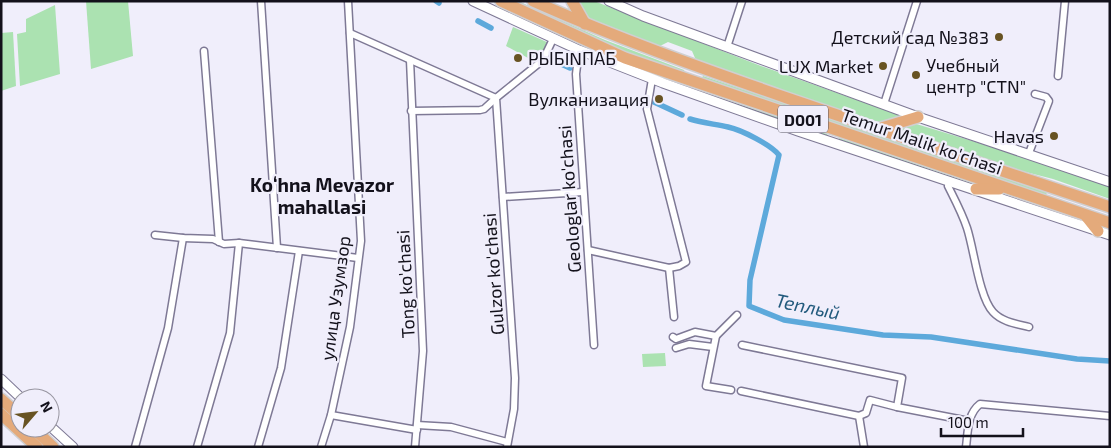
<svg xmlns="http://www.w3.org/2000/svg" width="1111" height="448" viewBox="0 0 1111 448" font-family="'Exo 2',sans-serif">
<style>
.green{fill:#abe2b1}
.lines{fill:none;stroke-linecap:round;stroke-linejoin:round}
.canal{stroke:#5da9db;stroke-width:5.5}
.street-casing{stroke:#7e7995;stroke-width:9}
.secondary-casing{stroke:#7e7995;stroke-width:11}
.highway-casing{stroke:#d0cfd1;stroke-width:14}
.street{stroke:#fff;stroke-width:6}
.secondary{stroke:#fff;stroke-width:9}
.highway{stroke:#e4aa7b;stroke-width:11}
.poi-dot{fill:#685322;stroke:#f0eefb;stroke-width:2}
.labels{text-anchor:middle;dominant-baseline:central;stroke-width:4.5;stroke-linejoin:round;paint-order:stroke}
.shield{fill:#f0eefb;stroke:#55535e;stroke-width:1}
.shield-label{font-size:16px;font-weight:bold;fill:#13111b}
.poi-label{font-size:18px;fill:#13111b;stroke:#f0eefb;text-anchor:end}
.street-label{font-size:18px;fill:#13111b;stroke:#f0eefb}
.neighbourhood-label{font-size:19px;font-weight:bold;fill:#13111b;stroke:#f0eefb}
.water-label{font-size:19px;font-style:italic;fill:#225a7d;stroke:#f0eefb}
</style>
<rect width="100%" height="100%" fill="#f0eefb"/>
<g class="green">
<path d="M 86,1 L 128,1 L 133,56 L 91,69 Z"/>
<path d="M 509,1 L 518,1 L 605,40 L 684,70 L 685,73 L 604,44 Z"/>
<path d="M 575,1 L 594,1 L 761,66 L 905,117 L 879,125 L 699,62 L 695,58 L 692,51 L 668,42 L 656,48 L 583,17 Z"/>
<path d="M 55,5 L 60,74 L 20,86 L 17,34 L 26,32 L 26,19 Z"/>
<path d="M 513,27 L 549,43 L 541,59 L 537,57 L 528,58 L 506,46 Z"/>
<path d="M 13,32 L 16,86 L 1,91 L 1,33 Z"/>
<path d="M 703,76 L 1047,192 L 1046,196 L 701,79 Z"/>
<path d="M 708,93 L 827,134 L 829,137 L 707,96 Z"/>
<path d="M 913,123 L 979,143 L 1110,187 L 1110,199 L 1053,179 L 1006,167 L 892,129 Z"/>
<path d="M 839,138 L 987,187 L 971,185 L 838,141 Z"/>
<path d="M 665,353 L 666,366 L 643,367 L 642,354 Z"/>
</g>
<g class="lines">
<g class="canal">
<path d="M 436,1 L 439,3"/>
<path d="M 478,21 L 491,28"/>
<path d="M 550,59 L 570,68"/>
<path d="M 654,102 L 682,115"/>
<path d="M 690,119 C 703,123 715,124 728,127 C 742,130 771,145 779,155 L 750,280 L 749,306 L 784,320 L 883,335 L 931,337 L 1077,359 L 1110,361"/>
</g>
<defs>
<g id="street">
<path d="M 261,1 L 277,248"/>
<path d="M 350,33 L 496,98 L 484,109 L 480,110 L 411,111"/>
<path d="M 727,47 L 742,1"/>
<path d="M 579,50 L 576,74 L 594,345"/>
<path d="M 204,51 L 219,242"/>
<path d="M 410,60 L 423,351 L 415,447"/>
<path d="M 1058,76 L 1065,1"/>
<path d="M 884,104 L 917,1"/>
<path d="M 1029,153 L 1049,101 L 1046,97 L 1035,94"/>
<path d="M 949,180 L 948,186 C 955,200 962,213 967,228 C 974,249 979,297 993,312 C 1002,322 1017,324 1029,327"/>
<path d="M 503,197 L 583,192"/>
<path d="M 155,235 L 183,238 L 213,239 L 224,244 L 239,243 L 358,258"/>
<path d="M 588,250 L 669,268 L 679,266 L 686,262 L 647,109 L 652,79"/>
<path d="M 669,268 L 674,317"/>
<path d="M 716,336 L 737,315"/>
<path d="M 673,337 L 676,339 L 695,332 L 716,336 L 706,386 L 731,390"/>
<path d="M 742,345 L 902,378 L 897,407 L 969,421"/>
<path d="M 676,348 L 689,344 L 713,347"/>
<path d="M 741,391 L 859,416 L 866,413 L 870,400 L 897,407"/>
<path d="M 331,415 L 417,430"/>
<path d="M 859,416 L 864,447"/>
<path d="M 417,425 L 451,427 L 507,442"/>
<path d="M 135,447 L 168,328 L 183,238"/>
<path d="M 197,447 L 230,333 L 239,243"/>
<path d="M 258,447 L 281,368 L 299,251"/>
<path d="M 321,447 L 331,415 L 350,327 L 361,241 L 348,1"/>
<path d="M 507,447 L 514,409 L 515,378 L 496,98 L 543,60 L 553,39"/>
<path d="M 966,447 C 968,432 967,414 980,404 L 1110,416"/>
</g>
<g id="secondary">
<path d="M 473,1 L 579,50 L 663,83 L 798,131 L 1110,235"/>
<path d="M 609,1 L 643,16 L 918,117 L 1110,182"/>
<path d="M 1,379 L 21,398"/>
<path d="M 50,426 L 73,447"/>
</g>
<g id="highway">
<path d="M 501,1 L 625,58 L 1110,223"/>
<path d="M 533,1 C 616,38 701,68 787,98 C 895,135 1002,171 1110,207"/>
<path d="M 572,1 L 585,24"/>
<path d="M 878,129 L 918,117"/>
<path d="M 976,189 L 999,189"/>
<path d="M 1086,216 L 1098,231"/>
<path d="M 1,399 L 20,416"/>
<path d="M 1,414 L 37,447"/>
<path d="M 33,428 L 53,447"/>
</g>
</defs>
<use href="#street" class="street-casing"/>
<use href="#secondary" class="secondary-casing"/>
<use href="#highway" class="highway-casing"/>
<use href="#street" class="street"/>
<use href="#secondary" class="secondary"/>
<use href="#highway" class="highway"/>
</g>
<g class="poi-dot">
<circle cx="999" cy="37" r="5"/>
<circle cx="518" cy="58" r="5"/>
<circle cx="883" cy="66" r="5"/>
<circle cx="916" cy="75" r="5"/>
<circle cx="659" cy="99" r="5"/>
<circle cx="1054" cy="136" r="5"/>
</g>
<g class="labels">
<rect class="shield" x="778" y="105.5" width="50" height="27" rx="4"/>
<g class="shield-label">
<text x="803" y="119">D001</text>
</g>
<g class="poi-label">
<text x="989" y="37">Детский сад №383</text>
<text x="528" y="58" text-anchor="start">РЫБINПАБ</text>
<text x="926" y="65" text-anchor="start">Учебный<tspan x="926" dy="21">центр "CTN"</tspan></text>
<text x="873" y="66">LUX Market</text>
<text x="649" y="99">Вулканизация</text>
<text x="1044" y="136">Havas</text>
</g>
<g class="street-label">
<text transform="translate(922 141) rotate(19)">Temur Malik ko'chasi</text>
<text transform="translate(569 199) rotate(-94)">Geologlar ko'chasi</text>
<text transform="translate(493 274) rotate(-94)">Gulzor ko'chasi</text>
<text transform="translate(405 284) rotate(-93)">Tong ko'chasi</text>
<text transform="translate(335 298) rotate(-82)">улица Узумзор</text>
</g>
<g class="neighbourhood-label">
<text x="322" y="184">Koʻhna Mevazor<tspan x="322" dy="22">mahallasi</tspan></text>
</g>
<g class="water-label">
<text transform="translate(808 306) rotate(12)">Теплый</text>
</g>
</g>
<rect width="1111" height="448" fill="none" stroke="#13111b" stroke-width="5"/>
<g transform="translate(35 413) rotate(62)"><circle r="24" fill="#f0eefb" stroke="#9896a1"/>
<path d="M0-4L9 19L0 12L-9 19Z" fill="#685322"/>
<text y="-8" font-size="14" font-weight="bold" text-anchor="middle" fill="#13111b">N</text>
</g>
<path d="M941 428v8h82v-8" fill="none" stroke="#13111b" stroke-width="2.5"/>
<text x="948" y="428" font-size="15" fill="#13111b" stroke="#f0eefb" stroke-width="4" paint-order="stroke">100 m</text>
</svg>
